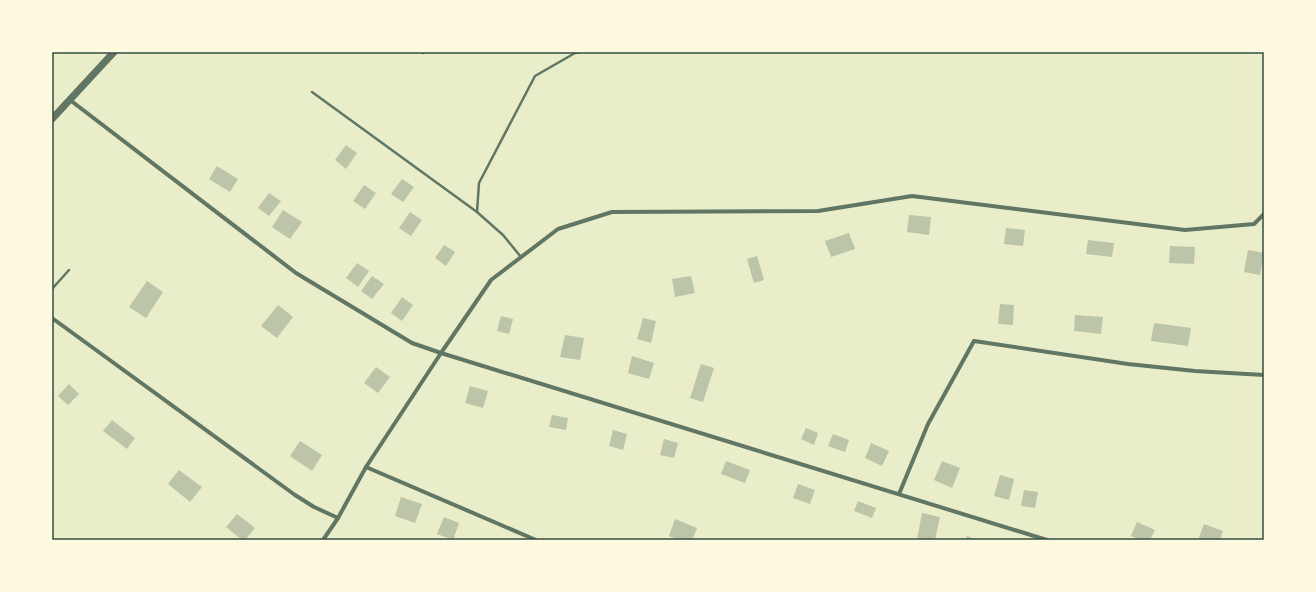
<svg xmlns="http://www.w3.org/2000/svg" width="1316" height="592" viewBox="0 0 1316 592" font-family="Helvetica,sans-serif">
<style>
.building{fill:#bcc5a7}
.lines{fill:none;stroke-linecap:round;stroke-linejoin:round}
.service{stroke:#617663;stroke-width:2.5}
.minor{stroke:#617663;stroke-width:4}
.tertiary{stroke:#617663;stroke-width:7}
.neatline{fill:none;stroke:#344e41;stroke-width:1.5}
</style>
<rect width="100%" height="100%" fill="#e9edc9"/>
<g class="building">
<path d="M 346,145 L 357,153 L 346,169 L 335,160 Z"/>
<path d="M 217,166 L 238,179 L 230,192 L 209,179 Z"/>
<path d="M 402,179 L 414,187 L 403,202 L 391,194 Z"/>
<path d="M 364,185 L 376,193 L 365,209 L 353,201 Z"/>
<path d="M 269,193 L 281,201 L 269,216 L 258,208 Z"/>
<path d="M 283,210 L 302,222 L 290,239 L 272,227 Z"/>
<path d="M 410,212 L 422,220 L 411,236 L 399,228 Z"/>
<path d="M 909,215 L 931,217 L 929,235 L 907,232 Z"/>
<path d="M 1006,228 L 1025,230 L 1023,246 L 1004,244 Z"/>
<path d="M 849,233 L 855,249 L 831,257 L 825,241 Z"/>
<path d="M 1088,240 L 1114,243 L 1112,257 L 1086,254 Z"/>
<path d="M 444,245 L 455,252 L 446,266 L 435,258 Z"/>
<path d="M 1170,246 L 1195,247 L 1194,264 L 1169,263 Z"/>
<path d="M 1248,250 L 1264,253 L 1260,275 L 1244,272 Z"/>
<path d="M 757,256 L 764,280 L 754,283 L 747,259 Z"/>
<path d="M 357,263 L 369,271 L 358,287 L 346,278 Z"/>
<path d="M 372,276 L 384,284 L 372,299 L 361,291 Z"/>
<path d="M 691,276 L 695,293 L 675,297 L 672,279 Z"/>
<path d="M 147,281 L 163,292 L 146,318 L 129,307 Z"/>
<path d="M 402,297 L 413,305 L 402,321 L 391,313 Z"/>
<path d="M 1000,304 L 1014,305 L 1013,325 L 998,324 Z"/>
<path d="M 278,305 L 293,317 L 277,338 L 261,326 Z"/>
<path d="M 1075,315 L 1103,317 L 1101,334 L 1074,331 Z"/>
<path d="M 501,316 L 513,319 L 509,334 L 497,331 Z"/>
<path d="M 643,318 L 656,321 L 651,343 L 637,339 Z"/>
<path d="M 1154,323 L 1191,328 L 1188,346 L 1151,341 Z"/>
<path d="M 565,335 L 584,338 L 580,360 L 560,357 Z"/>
<path d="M 632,356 L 654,363 L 649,379 L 628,373 Z"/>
<path d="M 701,364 L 714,368 L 703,402 L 690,398 Z"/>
<path d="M 376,367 L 390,377 L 378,393 L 364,383 Z"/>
<path d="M 69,384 L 79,394 L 68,405 L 58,396 Z"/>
<path d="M 470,386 L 488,391 L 483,408 L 465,403 Z"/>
<path d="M 552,415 L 568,418 L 566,430 L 549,427 Z"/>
<path d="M 112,420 L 135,438 L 127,449 L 103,431 Z"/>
<path d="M 806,428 L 818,433 L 814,445 L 801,439 Z"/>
<path d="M 613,430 L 627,434 L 623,450 L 609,446 Z"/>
<path d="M 833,434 L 849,440 L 845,452 L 828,446 Z"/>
<path d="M 664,439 L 678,443 L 674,458 L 660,455 Z"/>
<path d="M 300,441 L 322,455 L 312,471 L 290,456 Z"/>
<path d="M 871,443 L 889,451 L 882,466 L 865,458 Z"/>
<path d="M 726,461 L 750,470 L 745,483 L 721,474 Z"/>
<path d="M 942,461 L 960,468 L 952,488 L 934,480 Z"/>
<path d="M 179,470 L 202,487 L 190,502 L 168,484 Z"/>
<path d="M 1000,475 L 1014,479 L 1009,500 L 994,496 Z"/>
<path d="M 798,484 L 815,490 L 810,504 L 793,498 Z"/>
<path d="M 1024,490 L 1038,492 L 1035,508 L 1021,506 Z"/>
<path d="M 401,497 L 422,504 L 415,523 L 395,516 Z"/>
<path d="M 858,501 L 876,508 L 872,518 L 854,511 Z"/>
<path d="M 922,513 L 940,517 L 935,540 L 917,539 Z"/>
<path d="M 237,514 L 255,528 L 245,540 L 242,540 L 226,527 Z"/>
<path d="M 444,517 L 459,523 L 453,540 L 437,534 Z"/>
<path d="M 675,519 L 697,528 L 692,540 L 678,540 L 669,536 Z"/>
<path d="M 1137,522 L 1155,530 L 1150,540 L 1141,540 L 1131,536 Z"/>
<path d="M 1204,524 L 1223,531 L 1220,540 L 1198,540 Z"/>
<path d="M 967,536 L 978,540 L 965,540 Z"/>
</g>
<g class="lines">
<g class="service">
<path d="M 423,52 L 423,53"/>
<path d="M 312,92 L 477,212 L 503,235 L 521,257"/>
<path d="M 477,212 L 479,183 L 535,76 L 575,53 L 580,52"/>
<path d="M 52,289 L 69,270"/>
</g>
<g class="minor">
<path d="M 70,100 L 296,273 L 412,343 L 441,353 L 491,280 L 558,229 L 612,212 L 818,211 L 912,196 L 1185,230 L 1254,224 L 1264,214"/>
<path d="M 52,318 L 295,495 L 314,507 L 338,518 L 366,467 L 441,353 L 1047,540"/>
<path d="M 366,467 L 536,540"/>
<path d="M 899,494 L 928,424 L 974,341 L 1128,364 L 1195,371 L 1264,375"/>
<path d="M 323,540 L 338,518"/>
</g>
<path class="tertiary" d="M 52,119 L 114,52"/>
</g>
<rect width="1316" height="592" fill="none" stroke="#fefae0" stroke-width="106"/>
<rect x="53" y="53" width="1210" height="486" class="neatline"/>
</svg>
